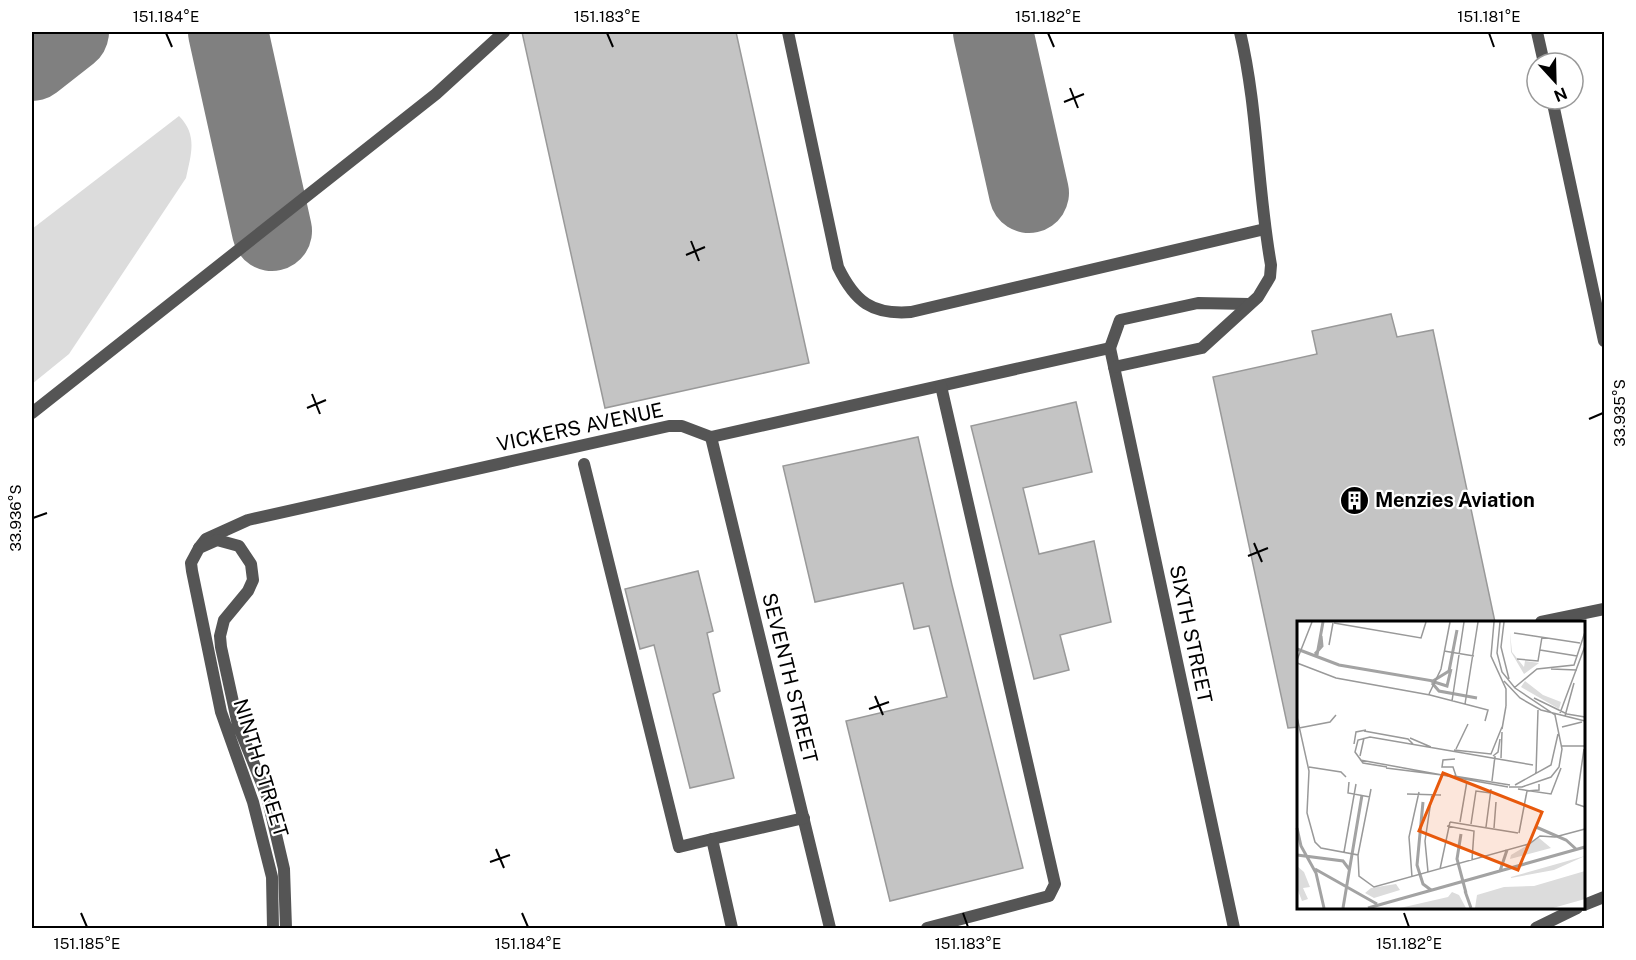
<svg xmlns="http://www.w3.org/2000/svg" width="1636" height="960" viewBox="0 0 1636 960" font-family="'Public Sans',sans-serif">
<style>
.green{fill:#dcdcdc}
.lines{fill:none;stroke-linecap:round;stroke-linejoin:round}
.taxiway{stroke:#808080;stroke-width:80}
.building{fill:#c4c4c4;stroke:#999;stroke-width:1.5}
.lane{stroke:#555;stroke-width:12}
.ticks{fill:none;stroke:#000;stroke-width:2}
.labels{text-anchor:middle;dominant-baseline:central;stroke-width:4.5;stroke-linejoin:round;paint-order:stroke}
.street-label{font-size:20px;fill:#000;stroke:#fff}
.poi-label{font-size:20px;font-weight:bold;fill:#000;stroke:#fff;text-anchor:start}
.inset-river{fill:none;stroke:#a3a3a3;stroke-width:3}
.inset-road{fill:none;stroke:#999;stroke-width:1.5}
.view{fill:#e8590c;fill-opacity:0.15;stroke:#e8590c;stroke-width:3}
.inset-edge{fill:none;stroke:#000;stroke-width:3}
.neatline{fill:none;stroke:#000;stroke-width:2}
.ticks-label{font-size:15px;text-anchor:middle;fill:#000}
</style>
<rect width="100%" height="100%" fill="#fff"/>
<path class="green" d="M 179,116 C 198,135 191,154 186,178 L 69,354 L 32,384 L 32,229 Z"/>
<g class="lines">
<g class="taxiway">
<path d="M 228,32 L 272,231"/>
<path d="M 993,32 L 1029,193"/>
<path d="M 32,61 L 69,32"/>
</g>
</g>
<g class="building">
<path d="M 522,32 L 736,32 L 809,363 L 605,408 Z"/>
<path d="M 1391,314 L 1397,337 L 1433,330 L 1495,622 L 1299,622 L 1299,727 L 1288,728 L 1213,377 L 1317,354 L 1312,331 Z"/>
<path d="M 1076,402 L 1092,472 L 1023,488 L 1039,554 L 1094,541 L 1111,622 L 1060,635 L 1069,670 L 1034,679 L 971,426 Z"/>
<path d="M 918,437 L 952,585 L 1023,868 L 890,901 L 846,721 L 947,697 L 929,626 L 914,629 L 903,583 L 815,602 L 783,466 Z"/>
<path d="M 698,571 L 713,631 L 707,633 L 720,691 L 713,694 L 734,778 L 690,788 L 654,645 L 640,649 L 625,589 Z"/>
</g>
<g class="lines">
<g class="lane">
<path d="M 788,32 L 838,267 C 855,302 872,315 911,312 L 1265,229"/>
<path d="M 1537,32 L 1544,63"/>
<path d="M 1552,99 L 1604,341"/>
<path d="M 1110,348 L 1234,928"/>
<path d="M 1110,348 L 1120,320 L 1198,303 L 1249,304"/>
<path d="M 1114,367 L 1202,348 L 1258,297 L 1270,277 L 1271,265 C 1257,187 1258,108 1240,32"/>
<path d="M 32,413 L 436,94 L 504,32"/>
<path d="M 711,437 L 830,928"/>
<path d="M 584,464 L 679,847 L 712,839"/>
<path d="M 199,548 L 206,539 L 248,520 L 669,426 L 682,426 L 711,437 L 1110,348"/>
<path d="M 1541,622 L 1604,609"/>
<path d="M 1584,905 L 1604,897"/>
<path d="M 273,928 L 272,877 L 253,802 L 221,712 L 192,571 L 191,563 L 199,548 L 217,540 L 239,546 L 251,564 L 253,580 L 248,591 L 224,620 L 220,636 L 221,647 L 238,725 L 267,796 L 284,869 L 286,928"/>
<path d="M 732,928 L 712,839 L 804,818"/>
<path d="M 927,928 L 1049,896 L 1055,884 L 941,386"/>
<path d="M 1536,928 L 1577,908"/>
</g>
</g>
<path class="ticks" d="M 166,33 L 172,47M 607,33 L 613,47M 1048,33 L 1054,47M 1489,33 L 1494,47M 1070,88 L 1078,108M 1064,102 L 1084,94M 691,241 L 699,261M 686,255 L 705,247M 312,394 L 320,414M 307,408 L 326,400M 1589,419 L 1603,413M 33,518 L 47,513M 1254,543 L 1262,562M 1248,556 L 1268,548M 875,696 L 883,715M 869,709 L 889,702M 496,849 L 504,868M 490,862 L 510,855M 81,913 L 87,927M 522,913 L 528,927M 963,913 L 968,927M 1404,913 L 1409,927"/>
<defs>
<symbol id="building-disc" viewBox="-11 -11 22 22"><circle r="9.5" fill="#000" stroke="#fff"/><path d="M-4-6H4V6H1V3H-1V6H-4ZM-2.5-4.3h1.7v1.8h-1.7ZM.8-4.3h1.7v1.8H.8ZM-2.5-1h1.7V.8h-1.7ZM.8-1h1.7V.8H.8Z" fill="#fff"/></symbol>
</defs>
<g fill-rule="evenodd">
<use href="#building-disc" x="1338" y="484" width="33" height="33"/>
</g>
<g class="labels">
<g class="street-label">
<text transform="translate(580 427) rotate(-12)">VICKERS AVENUE</text>
<text transform="translate(1191 634) rotate(78)">SIXTH STREET</text>
<text transform="translate(790 678) rotate(76)">SEVENTH STREET</text>
<text transform="translate(261 768) rotate(73)">NINTH STREET</text>
</g>
<g class="poi-label">
<text x="1375" y="500">Menzies Aviation</text>
</g>
</g>
<g transform="translate(1297 621)">
<rect width="288" height="288" fill="#fff"/>
<path d="M 213,11 L 215,31 L 227,46 L 228,40 L 242,42 L 227,53 L 214,31 ZM 228,60 L 246,74 L 264,81 L 262,88 L 224,66 ZM 242,217 L 254,227 L 213,238 L 214,234 ZM 288,235 L 257,249 L 214,257 L 214,256 ZM 0,245 L 7,251 L 13,266 L 6,267 L 11,278 L 5,280 L 0,267 ZM 288,250 L 288,278 L 256,287 L 178,287 L 180,274 L 207,266 L 237,265 ZM 99,263 L 103,269 L 77,277 L 68,272 L 74,267 ZM 155,271 L 162,274 L 169,287 L 103,287 L 151,276 Z" fill="#dcdcdc"/>
<path class="inset-river" d="M 0,28 L 42,44 L 136,60 L 152,50 L 160,9M 18,33 L 25,25 L 24,15M 20,34 L 26,1M 134,60 L 150,65 L 154,48M 135,62 L 142,70 L 180,77M 126,181 L 120,244 L 126,263 L 134,269M 239,206 L 269,219 L 279,228M 0,207 L 4,225 L 19,252 L 27,287M 164,213 L 160,238 L 169,272M 0,234 L 46,240 L 52,248M 18,248 L 80,283M 203,250 L 210,229M 168,270 L 174,287M 46,287 L 65,174M 71,287 L 288,226"/>
<path class="inset-road" d="M 197,1 L 194,35 L 209,68 L 209,85M 203,1 L 200,32 L 205,51 L 218,67 L 258,94 L 265,128 L 262,146 L 254,156 L 225,166 L 212,166M 207,1 L 204,26 L 212,58M 37,2 L 124,17 L 129,1M 217,12 L 283,22M 32,24 L 36,2M 243,29 L 280,35M 147,30 L 177,35M 220,38 L 241,40 L 245,16M 0,39 L 15,1M 0,42 L 39,57 L 133,74 L 191,89 L 188,100M 254,48 L 280,49M 207,60 L 223,77 L 244,89 L 288,100M 217,67 L 240,48 L 277,44 L 288,11M 132,73 L 144,48 L 153,1M 237,77 L 270,93 L 288,96M 155,80 L 167,1M 168,83 L 181,1M 263,92 L 288,25M 268,95 L 277,62M 0,96 L 12,150 L 10,192 L 18,221 L 24,227 L 61,234 L 62,255 L 77,266 L 232,223 L 243,215 L 258,216 L 288,208M 265,106 L 285,101M 2,107 L 33,101 L 39,94M 205,108 L 209,85M 67,110 L 111,118 L 116,123M 113,117 L 134,126M 57,123 L 59,111 L 69,109M 265,125 L 288,125M 159,128 L 171,103M 287,128 L 279,183 L 288,186M 157,129 L 194,133 L 205,106M 63,135 L 67,117M 196,135 L 201,131 L 203,118M 204,137 L 205,111M 158,138 L 146,139 L 145,146 L 156,146 L 159,155M 63,139 L 211,166M 12,146 L 44,151 L 49,156M 90,146 L 66,142 L 58,131 L 61,119 L 73,116 L 236,144M 89,147 L 145,154M 239,152 L 241,89M 157,155 L 213,164M 195,160 L 198,135M 52,161 L 51,172 L 73,176M 218,164 L 254,144 L 261,113M 221,168 L 254,173 L 264,147M 110,173 L 144,174M 229,175 L 222,212 L 230,170 L 242,169 L 242,163M 153,201 L 221,212M 163,201 L 170,160M 174,203 L 179,170 L 194,172M 150,205 L 177,210 L 175,239M 189,206 L 194,168M 197,207 L 199,181M 47,231 L 59,163M 61,234 L 74,168M 143,248 L 153,201M 131,251 L 128,220 L 135,173M 115,256 L 112,216 L 122,171"/>
<path class="view" d="M 146,152 L 245,191 L 221,249 L 122,210 Z"/>
<rect width="288" height="288" class="inset-edge"/>
</g>
<rect width="1636" height="960" fill="none" stroke="#ffffff" stroke-width="66"/>
<g transform="translate(1555 81) rotate(158)"><circle r="28" fill="#ffffff" stroke="#999999" stroke-width="1.5"/>
<path d="M0-4.5L10 22L0 15L-10 22Z" fill="#000000"/>
<text y="-9" font-size="16" font-weight="bold" text-anchor="middle" fill="#000000">N</text>
</g>
<rect x="33" y="33" width="1570" height="894" class="neatline"/>
<g class="ticks-label">
<text x="166" y="22">151.184°E</text>
<text x="607" y="22">151.183°E</text>
<text x="1048" y="22">151.182°E</text>
<text x="1489" y="22">151.181°E</text>
<text transform="translate(1620 413) rotate(-90)" y="5">33.935°S</text>
<text transform="translate(16 518) rotate(-90)" y="5">33.936°S</text>
<text x="87" y="949">151.185°E</text>
<text x="528" y="949">151.184°E</text>
<text x="968" y="949">151.183°E</text>
<text x="1409" y="949">151.182°E</text>
</g>
</svg>
